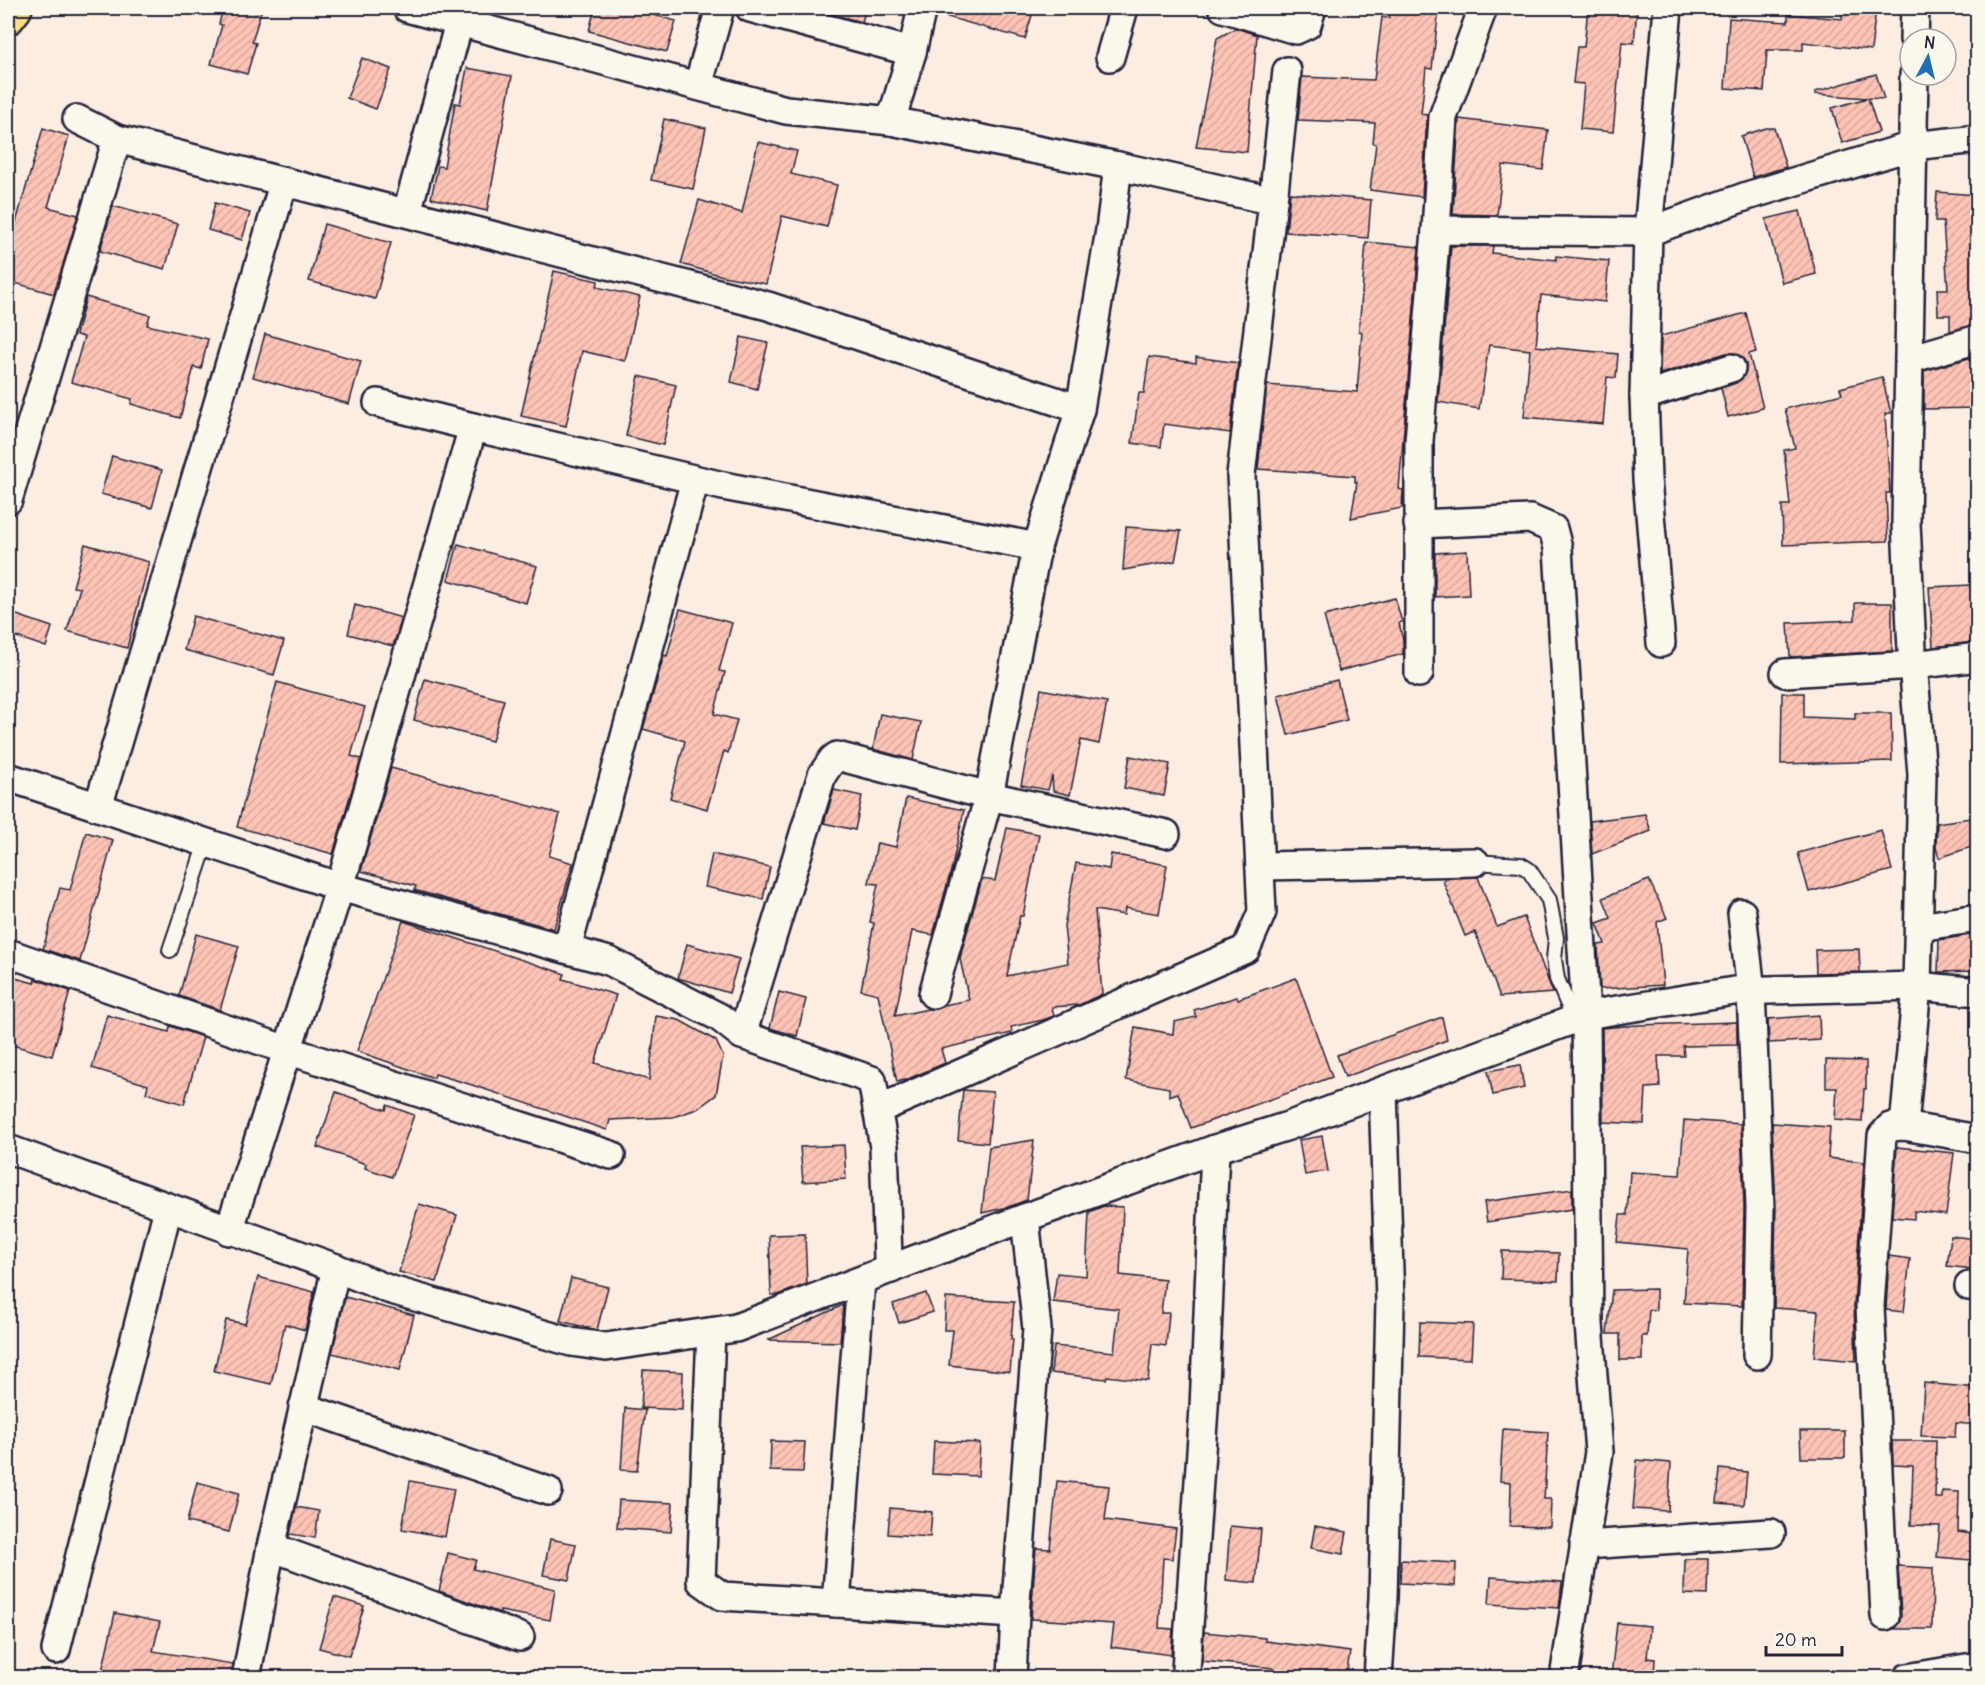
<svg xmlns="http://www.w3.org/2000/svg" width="1985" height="1685" viewBox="0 0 1985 1685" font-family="Delius,sans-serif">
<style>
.building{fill:url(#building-hatch);stroke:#22223b;stroke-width:1.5}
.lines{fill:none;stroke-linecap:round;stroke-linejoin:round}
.service-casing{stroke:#22223b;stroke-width:18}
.minor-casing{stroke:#22223b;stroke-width:32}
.primary-casing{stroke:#22223b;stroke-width:38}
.service{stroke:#fbf7ec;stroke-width:14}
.minor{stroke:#fbf7ec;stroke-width:27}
.primary{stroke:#f9e181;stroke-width:33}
</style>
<defs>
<pattern id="building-hatch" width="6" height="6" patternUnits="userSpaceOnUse" patternTransform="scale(1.5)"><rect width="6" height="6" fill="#fdc3b5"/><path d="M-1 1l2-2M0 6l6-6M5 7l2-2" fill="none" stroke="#d9a79d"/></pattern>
</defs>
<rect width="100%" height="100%" fill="#fbede1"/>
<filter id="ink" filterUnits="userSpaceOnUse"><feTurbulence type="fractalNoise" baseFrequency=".0167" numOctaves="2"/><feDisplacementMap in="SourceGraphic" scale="12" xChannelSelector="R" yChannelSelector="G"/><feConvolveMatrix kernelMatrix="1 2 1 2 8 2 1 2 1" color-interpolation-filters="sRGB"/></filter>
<g filter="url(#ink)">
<g class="building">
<path d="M 223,8 L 248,8 L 261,11 L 252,42 L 256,43 L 247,74 L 211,64 L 222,25 L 219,24 Z"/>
<path d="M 595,8 L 628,8 L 676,21 L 667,52 L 589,31 Z"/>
<path d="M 808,8 L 866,8 L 862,22 Z"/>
<path d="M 937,8 L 1034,8 L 1025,39 L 937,14 Z"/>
<path d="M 1391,8 L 1439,8 L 1432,69 L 1426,68 L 1421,114 L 1427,115 L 1422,197 L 1370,190 L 1376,144 L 1373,143 L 1375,123 L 1298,120 L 1302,77 L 1374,80 L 1382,17 L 1389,18 Z"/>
<path d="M 1588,8 L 1637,8 L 1634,43 L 1622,42 L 1613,132 L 1580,129 L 1584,84 L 1573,83 L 1577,47 L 1584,47 Z"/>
<path d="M 1843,8 L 1876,8 L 1871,50 L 1803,42 L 1803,50 L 1767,50 L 1764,91 L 1725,88 L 1729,18 L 1788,22 L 1788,14 L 1842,19 Z"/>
<path d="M 1236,28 L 1257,35 L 1247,152 L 1196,147 L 1217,38 Z"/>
<path d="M 362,58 L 391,69 L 376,109 L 347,98 Z"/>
<path d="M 467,68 L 512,76 L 487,211 L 431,198 L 438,166 L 444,167 L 455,103 L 460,104 Z"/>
<path d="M 1876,74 L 1884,99 L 1868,98 L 1879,132 L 1842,143 L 1832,108 L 1867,98 L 1815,94 L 1815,92 Z"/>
<path d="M 664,119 L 706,128 L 693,189 L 651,180 Z"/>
<path d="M 1459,119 L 1548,130 L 1543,170 L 1503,165 L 1497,215 L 1453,214 Z"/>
<path d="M 43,128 L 69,136 L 48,207 L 78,215 L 54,294 L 8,281 L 8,250 Z"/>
<path d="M 1766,128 L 1774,128 L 1786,167 L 1753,177 L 1741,136 Z"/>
<path d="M 758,142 L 797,151 L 791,174 L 837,185 L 827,227 L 782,216 L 766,284 L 723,276 L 681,264 L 699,200 L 742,213 Z"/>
<path d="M 1937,192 L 1976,195 L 1973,234 L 1977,234 L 1976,324 L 1950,331 L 1950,315 L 1938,315 L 1937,289 L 1948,289 L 1943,222 L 1935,222 Z"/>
<path d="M 1290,193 L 1371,200 L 1368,238 L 1286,232 Z"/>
<path d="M 215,203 L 250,213 L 242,240 L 208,230 Z"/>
<path d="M 113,206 L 178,224 L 165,269 L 100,251 Z"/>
<path d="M 1800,211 L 1816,274 L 1782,283 L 1766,219 Z"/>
<path d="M 324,224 L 391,243 L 375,299 L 309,281 Z"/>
<path d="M 1366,242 L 1419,247 L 1399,489 L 1403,490 L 1402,508 L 1351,518 L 1357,482 L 1355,482 L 1355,476 L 1258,469 L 1267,385 L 1357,392 L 1362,332 L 1359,331 Z"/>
<path d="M 1451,246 L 1493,246 L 1492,253 L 1556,260 L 1556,256 L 1609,261 L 1605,302 L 1541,295 L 1536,346 L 1618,354 L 1616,378 L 1607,377 L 1603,424 L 1524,417 L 1530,350 L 1489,345 L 1479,409 L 1438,402 Z"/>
<path d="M 554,271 L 598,281 L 597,287 L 640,297 L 625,361 L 582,351 L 566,426 L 521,416 Z"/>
<path d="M 86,297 L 150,315 L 147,325 L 208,339 L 201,369 L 194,367 L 180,418 L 131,404 L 132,399 L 71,382 L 84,337 L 76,335 Z"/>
<path d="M 1746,313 L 1756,352 L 1749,354 L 1763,408 L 1728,417 L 1721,388 L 1736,383 L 1743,378 L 1746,371 L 1746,364 L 1742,357 L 1735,353 L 1726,353 L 1660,374 L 1661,336 Z"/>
<path d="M 265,334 L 361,361 L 349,404 L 253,377 Z"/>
<path d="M 741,337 L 768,343 L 757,389 L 731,382 Z"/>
<path d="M 1976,356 L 1977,358 L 1977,408 L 1924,409 L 1924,371 Z"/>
<path d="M 1149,357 L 1196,363 L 1196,357 L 1238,363 L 1230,433 L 1164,424 L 1161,447 L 1132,443 L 1139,393 L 1144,393 Z"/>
<path d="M 639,376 L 676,385 L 663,445 L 626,436 Z"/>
<path d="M 1882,377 L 1891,413 L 1885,414 L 1890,493 L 1886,493 L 1888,541 L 1783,545 L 1782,505 L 1790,505 L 1784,450 L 1795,448 L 1785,409 L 1842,394 L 1840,388 Z"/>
<path d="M 112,456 L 162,470 L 152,508 L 101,494 Z"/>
<path d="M 1126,527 L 1181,531 L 1175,561 L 1123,570 Z"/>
<path d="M 85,544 L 149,562 L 127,648 L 67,631 L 80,588 L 73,587 Z"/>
<path d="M 458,544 L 537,566 L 526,603 L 448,580 Z"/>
<path d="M 1467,551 L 1469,595 L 1435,597 L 1435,553 Z"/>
<path d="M 1971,585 L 1974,642 L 1933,647 L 1929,587 Z"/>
<path d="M 1395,598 L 1402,622 L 1399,623 L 1403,640 L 1403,654 L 1339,671 L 1324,616 Z"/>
<path d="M 1855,603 L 1892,603 L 1892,651 L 1790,657 L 1788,623 L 1855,620 Z"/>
<path d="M 355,605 L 402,618 L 393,646 L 348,634 Z"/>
<path d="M 680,609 L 732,623 L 719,671 L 725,672 L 714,714 L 737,720 L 728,753 L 724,751 L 707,809 L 670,798 L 685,741 L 643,729 L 664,655 L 667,656 Z"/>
<path d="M 8,612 L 52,627 L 46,647 L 8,634 Z"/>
<path d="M 193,616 L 284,641 L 274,675 L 184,650 Z"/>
<path d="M 425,679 L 504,700 L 492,741 L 414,720 Z"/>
<path d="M 1337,680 L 1347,720 L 1288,735 L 1278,695 Z"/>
<path d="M 277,682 L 365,707 L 351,756 L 361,759 L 333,854 L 237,827 Z"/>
<path d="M 1041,689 L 1107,702 L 1099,744 L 1081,740 L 1070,795 L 1053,791 L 1052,776 L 1048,790 L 1021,785 Z"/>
<path d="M 1782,693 L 1804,693 L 1804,717 L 1855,719 L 1855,713 L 1891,713 L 1892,761 L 1781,764 Z"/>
<path d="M 880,714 L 921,722 L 913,760 L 873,749 Z"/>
<path d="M 1130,756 L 1170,764 L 1164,796 L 1124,788 Z"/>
<path d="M 391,768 L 560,814 L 549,856 L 573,863 L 554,929 L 414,890 L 416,886 L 361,871 Z"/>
<path d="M 834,790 L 862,796 L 855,830 L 824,823 Z"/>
<path d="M 906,798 L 964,810 L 952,867 L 933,935 L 912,931 L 895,1016 L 928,1009 L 936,1009 L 944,1005 L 969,1000 L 960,959 L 962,950 L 982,879 L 995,881 L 1007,828 L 1039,834 L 1023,916 L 1020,916 L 1007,976 L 1068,963 L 1064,926 L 1076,863 L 1109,869 L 1111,854 L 1167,865 L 1159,914 L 1125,908 L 1124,915 L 1095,910 L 1102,994 L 1079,1005 L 1052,1007 L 1054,1016 L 1043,1020 L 1011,1027 L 1012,1033 L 941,1049 L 945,1063 L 908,1079 L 897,1082 L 878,994 L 861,990 L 874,923 L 870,922 L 878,884 L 869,883 L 877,843 L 896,847 Z"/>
<path d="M 1645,814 L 1651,831 L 1592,854 L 1590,821 Z"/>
<path d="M 1977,817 L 1977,845 L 1939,858 L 1936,847 L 1937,823 Z"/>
<path d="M 1881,830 L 1892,870 L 1809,892 L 1798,853 Z"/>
<path d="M 86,832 L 113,840 L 80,961 L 43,949 L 60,888 L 70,890 Z"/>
<path d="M 712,854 L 770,867 L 763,899 L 705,887 Z"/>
<path d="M 1478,877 L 1497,927 L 1524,917 L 1553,993 L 1500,997 L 1475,932 L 1465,936 L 1443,881 L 1450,878 Z"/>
<path d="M 1649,880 L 1667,918 L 1657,922 L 1663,985 L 1600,989 L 1598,945 L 1605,944 L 1597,923 L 1611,918 L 1603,898 Z"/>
<path d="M 403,921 L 565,974 L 563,979 L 616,995 L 595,1063 L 649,1080 L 656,1016 L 679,1020 L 706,1035 L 716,1041 L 723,1056 L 716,1095 L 697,1109 L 673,1117 L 610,1120 L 607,1130 L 469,1084 L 435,1074 L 434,1078 L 357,1051 Z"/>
<path d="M 196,934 L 239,946 L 220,1010 L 179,996 Z"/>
<path d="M 1977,934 L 1977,971 L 1938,972 L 1939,940 Z"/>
<path d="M 687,944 L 739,959 L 729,993 L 678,978 Z"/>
<path d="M 1859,949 L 1860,972 L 1816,973 L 1815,950 Z"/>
<path d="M 8,976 L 34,983 L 35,979 L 70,991 L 52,1056 L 8,1044 Z"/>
<path d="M 1296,978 L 1332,1077 L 1191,1128 L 1178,1093 L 1169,1096 L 1169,1088 L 1126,1080 L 1135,1027 L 1173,1034 L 1174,1022 L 1196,1017 L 1194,1010 L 1237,997 L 1238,999 Z"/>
<path d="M 779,992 L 806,999 L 797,1036 L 770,1028 Z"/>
<path d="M 107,1015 L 169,1032 L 170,1026 L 203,1037 L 184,1104 L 146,1093 L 148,1085 L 92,1068 Z"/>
<path d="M 1819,1015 L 1820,1040 L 1769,1043 L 1768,1019 Z"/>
<path d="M 1442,1017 L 1447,1040 L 1345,1077 L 1337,1055 Z"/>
<path d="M 1737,1022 L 1737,1045 L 1683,1046 L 1684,1056 L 1658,1056 L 1660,1087 L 1646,1088 L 1644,1124 L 1603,1122 L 1602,1028 L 1638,1025 Z"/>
<path d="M 1826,1060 L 1866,1061 L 1866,1089 L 1864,1089 L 1862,1122 L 1835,1120 L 1837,1088 L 1826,1088 Z"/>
<path d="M 1520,1065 L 1524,1088 L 1493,1095 L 1488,1071 Z"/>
<path d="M 963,1090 L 993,1092 L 988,1143 L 958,1140 Z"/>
<path d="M 336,1092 L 386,1110 L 387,1105 L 414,1115 L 392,1177 L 365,1168 L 366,1164 L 317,1147 Z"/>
<path d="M 1684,1120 L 1741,1124 L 1744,1207 L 1742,1306 L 1684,1303 L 1688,1249 L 1617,1242 L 1620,1215 L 1627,1215 L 1630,1172 L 1680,1175 Z"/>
<path d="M 1772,1123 L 1830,1127 L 1828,1158 L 1864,1162 L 1854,1305 L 1856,1361 L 1814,1357 L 1818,1311 L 1774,1308 L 1776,1206 Z"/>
<path d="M 1322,1136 L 1328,1171 L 1305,1175 L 1299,1140 Z"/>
<path d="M 1034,1140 L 1027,1200 L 1008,1207 L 982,1213 L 989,1147 Z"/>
<path d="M 844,1145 L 846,1179 L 803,1182 L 800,1147 Z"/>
<path d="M 1897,1147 L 1954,1153 L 1946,1215 L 1914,1211 L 1914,1219 L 1892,1217 Z"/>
<path d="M 1572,1189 L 1572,1209 L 1487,1222 L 1484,1202 Z"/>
<path d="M 419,1204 L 457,1215 L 437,1282 L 399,1272 Z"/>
<path d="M 1104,1206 L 1123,1207 L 1120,1275 L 1165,1280 L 1161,1313 L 1169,1313 L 1166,1346 L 1152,1344 L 1148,1381 L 1107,1376 L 1106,1379 L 1051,1373 L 1054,1346 L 1114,1352 L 1119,1309 L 1053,1302 L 1057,1273 L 1086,1276 L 1089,1212 Z"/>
<path d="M 805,1234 L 807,1284 L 778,1295 L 771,1295 L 769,1235 Z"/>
<path d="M 1951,1236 L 1976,1239 L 1973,1269 L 1947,1266 Z"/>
<path d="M 1502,1251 L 1559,1253 L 1558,1281 L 1501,1279 Z"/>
<path d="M 1889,1256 L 1910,1259 L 1904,1312 L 1886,1310 Z"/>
<path d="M 258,1277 L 314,1292 L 305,1330 L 285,1324 L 271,1384 L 214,1371 L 226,1320 L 245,1324 Z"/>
<path d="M 571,1278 L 608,1287 L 597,1330 L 560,1321 Z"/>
<path d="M 1656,1289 L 1656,1310 L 1649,1310 L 1647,1336 L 1642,1336 L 1642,1360 L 1620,1360 L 1620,1334 L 1607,1334 L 1612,1290 Z"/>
<path d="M 926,1293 L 933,1312 L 899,1323 L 893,1304 Z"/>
<path d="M 345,1297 L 414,1315 L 400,1370 L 332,1353 Z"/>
<path d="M 946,1298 L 1014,1302 L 1011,1339 L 1013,1339 L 1010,1372 L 949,1365 L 953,1330 L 944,1330 Z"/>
<path d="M 843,1305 L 840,1342 L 768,1340 Z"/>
<path d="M 1420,1322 L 1473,1324 L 1471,1359 L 1419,1357 Z"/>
<path d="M 643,1370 L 683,1372 L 682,1410 L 641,1408 Z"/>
<path d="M 1924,1383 L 1977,1388 L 1977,1425 L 1956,1423 L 1955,1437 L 1921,1436 Z"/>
<path d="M 625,1408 L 645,1410 L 637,1471 L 621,1470 Z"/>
<path d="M 1503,1429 L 1548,1432 L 1544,1499 L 1551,1499 L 1550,1527 L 1510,1526 L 1511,1482 L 1500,1481 Z"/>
<path d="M 1800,1431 L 1845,1431 L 1845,1458 L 1801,1458 Z"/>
<path d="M 771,1441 L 805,1442 L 803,1472 L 770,1471 Z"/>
<path d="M 934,1441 L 980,1443 L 978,1476 L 932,1474 Z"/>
<path d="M 1892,1441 L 1936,1441 L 1935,1498 L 1942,1498 L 1942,1491 L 1959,1492 L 1958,1532 L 1973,1534 L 1971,1560 L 1937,1557 L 1940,1526 L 1911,1525 L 1913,1466 L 1893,1465 Z"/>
<path d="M 1637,1460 L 1671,1463 L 1668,1511 L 1633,1509 Z"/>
<path d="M 1720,1469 L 1747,1472 L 1744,1505 L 1717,1503 Z"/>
<path d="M 410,1481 L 454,1489 L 445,1537 L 402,1529 Z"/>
<path d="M 1057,1481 L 1109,1486 L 1105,1520 L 1176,1529 L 1172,1559 L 1163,1558 L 1159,1628 L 1173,1629 L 1171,1655 L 1111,1647 L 1114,1624 L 1031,1619 L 1036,1548 L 1050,1549 Z"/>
<path d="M 197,1482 L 239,1493 L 229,1532 L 187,1522 Z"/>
<path d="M 619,1500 L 673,1503 L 671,1532 L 617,1528 Z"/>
<path d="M 296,1507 L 319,1511 L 315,1538 L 290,1534 Z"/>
<path d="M 890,1508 L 932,1512 L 930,1537 L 888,1534 Z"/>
<path d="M 1230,1526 L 1261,1529 L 1256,1583 L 1226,1580 Z"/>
<path d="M 1315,1526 L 1347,1532 L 1343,1554 L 1311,1548 Z"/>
<path d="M 550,1539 L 576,1544 L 569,1580 L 543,1575 Z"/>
<path d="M 448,1553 L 476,1560 L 473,1569 L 555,1589 L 550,1620 L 500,1611 L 500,1613 L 439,1591 Z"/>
<path d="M 1685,1559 L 1708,1559 L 1707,1595 L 1684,1594 Z"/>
<path d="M 1401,1560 L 1456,1563 L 1455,1586 L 1400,1583 Z"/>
<path d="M 1898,1566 L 1933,1568 L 1932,1629 L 1894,1629 L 1899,1623 L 1901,1615 Z"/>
<path d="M 1491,1577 L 1562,1582 L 1559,1608 L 1489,1604 Z"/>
<path d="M 334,1597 L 364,1606 L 349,1656 L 319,1648 Z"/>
<path d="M 115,1613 L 160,1622 L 153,1651 L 233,1664 L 231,1677 L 127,1677 L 102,1672 Z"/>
<path d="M 1617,1623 L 1650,1626 L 1647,1658 L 1655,1659 L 1654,1677 L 1611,1677 Z"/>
<path d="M 1204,1632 L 1265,1638 L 1265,1641 L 1350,1652 L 1346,1677 L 1285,1677 L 1272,1676 L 1273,1668 L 1202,1661 Z"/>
</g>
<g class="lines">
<defs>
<g id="service">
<path d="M 1475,862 L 1521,865 L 1529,870 L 1549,900 L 1556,938 L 1554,959 L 1557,979 L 1574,1019"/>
<path d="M 170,950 L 206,843"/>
</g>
<g id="minor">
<path d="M 407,8 L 786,110 L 891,121 L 1118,166 L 1110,230 L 1080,409 L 1037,547 L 989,796 L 837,756 L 833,759 L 822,775 L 742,1035"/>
<path d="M 750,8 L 912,52"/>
<path d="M 1223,8 L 1296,30 L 1307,25 L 1312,8"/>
<path d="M 1914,39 L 1915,8"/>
<path d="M 1110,57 L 1124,8"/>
<path d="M 698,86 L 720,8"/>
<path d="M 77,119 L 117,139 L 768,306 L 1080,409"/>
<path d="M 891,121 L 912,52 L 922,8"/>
<path d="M 1273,201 L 1287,71"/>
<path d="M 407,212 L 459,23 L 471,9"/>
<path d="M 1436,230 L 1443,117 L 1483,8"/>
<path d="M 1910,359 L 1978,339"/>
<path d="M 1644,396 L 1731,368"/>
<path d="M 378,403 L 473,427 L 723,486 L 1037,547"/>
<path d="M 8,500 L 117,139"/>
<path d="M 1418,524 L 1530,519 L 1553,529 L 1558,548 L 1586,1015 L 1589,1324 L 1599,1452 L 1564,1678"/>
<path d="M 1661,643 L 1647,479 L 1644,396 L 1648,232 L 1668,8"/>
<path d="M 1419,673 L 1419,441 L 1436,230 L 1648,232 L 1747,196 L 1912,146 L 1978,139"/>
<path d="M 1785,673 L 1914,665 L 1978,657"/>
<path d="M 8,777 L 340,887 L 609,961 L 719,1017 L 742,1035 L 872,1080 L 884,1147 L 888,1258 L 891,1269"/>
<path d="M 98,807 L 284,181"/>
<path d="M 1260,866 L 1475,862"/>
<path d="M 1742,913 L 1751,991 L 1760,1207 L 1757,1355"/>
<path d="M 1919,927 L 1978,918"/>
<path d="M 567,949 L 695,480"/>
<path d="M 8,953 L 287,1050 L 611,1155"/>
<path d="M 933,994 L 989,796 L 1166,834"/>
<path d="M 877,1110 L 1246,949 L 1262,912 L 1241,475 L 1273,201 L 1118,166"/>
<path d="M 1904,1126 L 1917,986 L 1922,774 L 1912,650 L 1906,523 L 1914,75"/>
<path d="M 8,1149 L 336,1268 L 388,1289 L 571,1342 L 606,1347 L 736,1328 L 1005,1225 L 1215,1149 L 1288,1126 L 1586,1015 L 1734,991 L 1917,986 L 1978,992"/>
<path d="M 229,1231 L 340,887 L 473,427"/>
<path d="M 1969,1286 L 1978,1287"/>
<path d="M 711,1332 L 701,1581 L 722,1596 L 1015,1614"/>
<path d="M 303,1407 L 548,1491"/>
<path d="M 1584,1545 L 1771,1533"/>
<path d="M 271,1547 L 520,1637"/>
<path d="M 836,1603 L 861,1281"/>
<path d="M 1885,1616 L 1870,1306 L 1882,1136 L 1890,1127 L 1904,1126 L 1978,1139"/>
<path d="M 56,1650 L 168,1208"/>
<path d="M 246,1678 L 271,1547 L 336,1268"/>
<path d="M 1012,1678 L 1015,1614 L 1037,1329 L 1025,1218"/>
<path d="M 1187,1678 L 1186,1670 L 1204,1408 L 1215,1149"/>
<path d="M 1378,1678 L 1383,1598 L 1390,1301 L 1383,1091"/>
<path d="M 1907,1678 L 1978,1666"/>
</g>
<path id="primary" d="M 8,17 L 15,8"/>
</defs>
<use href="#service" class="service-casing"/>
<use href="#minor" class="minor-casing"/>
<use href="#primary" class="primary-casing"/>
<use href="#service" class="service"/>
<use href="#minor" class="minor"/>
<use href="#primary" class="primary"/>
</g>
</g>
<rect width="1985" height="1685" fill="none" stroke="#fbf7ec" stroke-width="30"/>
<rect x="15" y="15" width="1955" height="1655" fill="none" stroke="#22223b" stroke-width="2" filter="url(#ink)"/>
<g transform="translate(1928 57) rotate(7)"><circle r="28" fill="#fbf7ec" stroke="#a4a2a5" stroke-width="1.5"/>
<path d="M0-4.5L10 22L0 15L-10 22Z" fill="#1f6fb2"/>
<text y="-9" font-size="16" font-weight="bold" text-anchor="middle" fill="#22223b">N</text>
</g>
<path d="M1766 1646v9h76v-9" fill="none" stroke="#22223b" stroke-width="3"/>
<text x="1775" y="1646" font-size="18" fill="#22223b" stroke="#fbf7ec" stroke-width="4.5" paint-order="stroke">20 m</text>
</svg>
